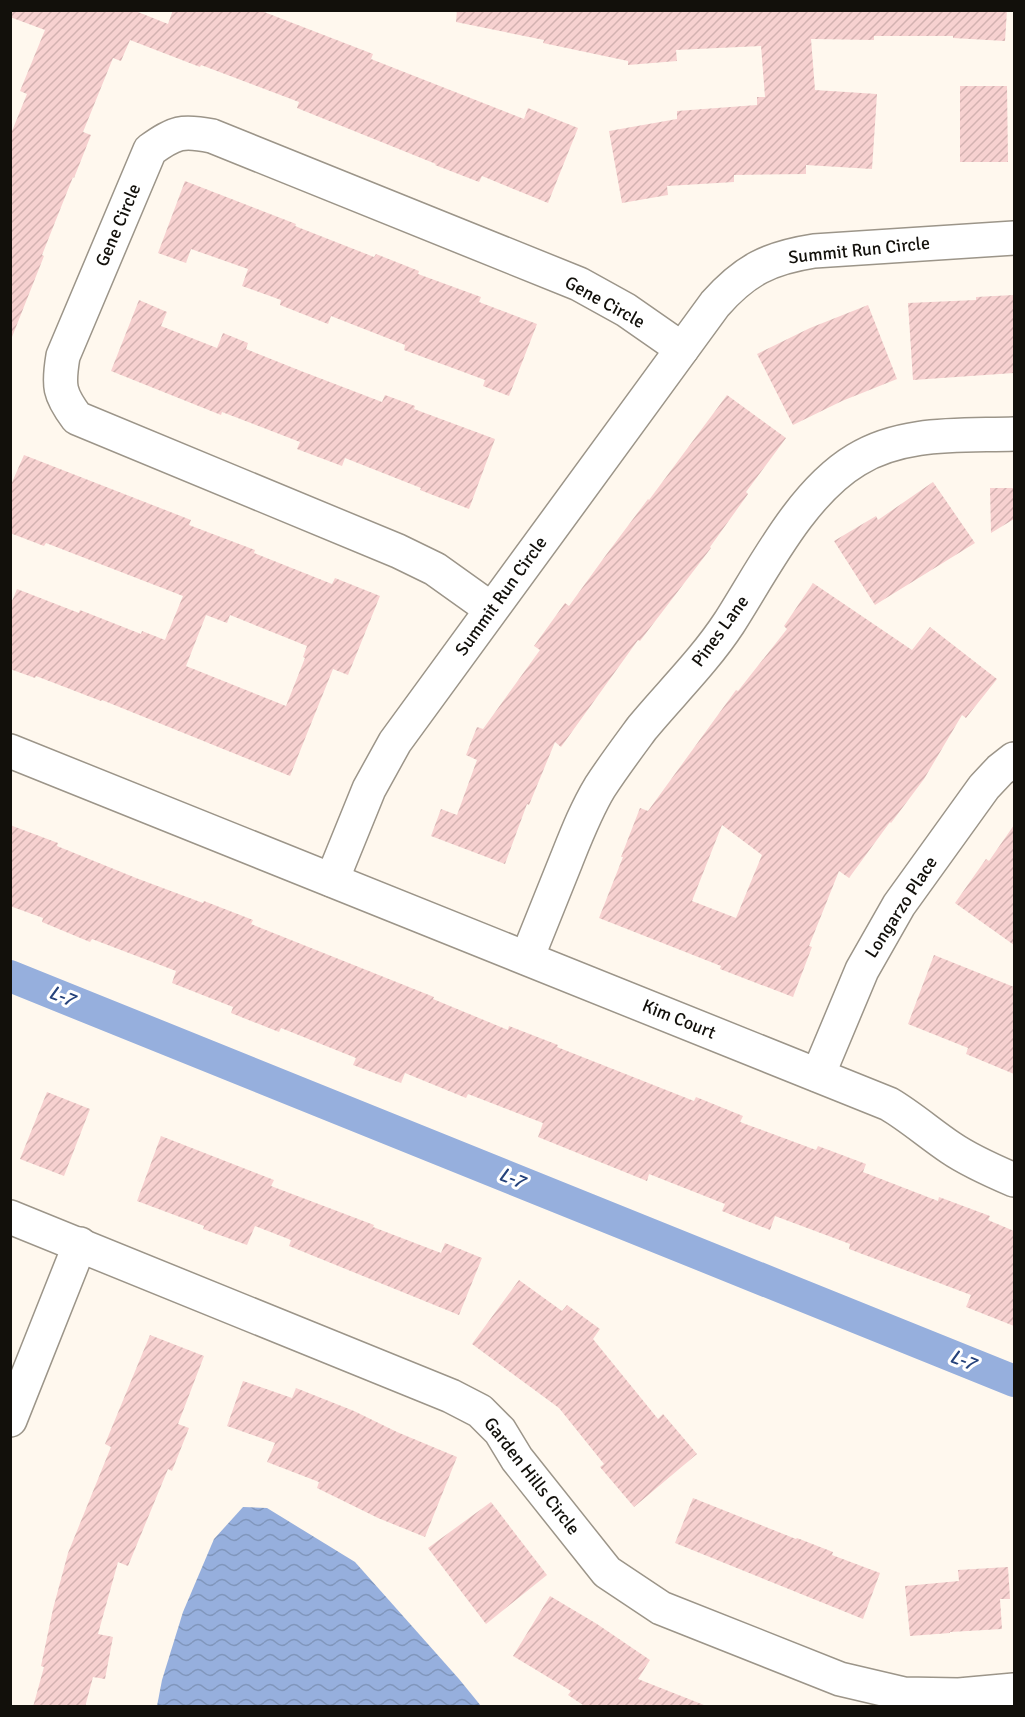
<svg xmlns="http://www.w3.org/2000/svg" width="1025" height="1717" viewBox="0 0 1025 1717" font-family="Signika,sans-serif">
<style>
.water{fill:url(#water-waves)}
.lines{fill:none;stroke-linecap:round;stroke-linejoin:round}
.canal{stroke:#96afdd;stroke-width:32}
.building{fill:url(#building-hatch);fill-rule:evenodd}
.minor-casing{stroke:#9c9589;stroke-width:36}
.minor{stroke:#fff;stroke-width:33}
.labels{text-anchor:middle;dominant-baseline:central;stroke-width:6;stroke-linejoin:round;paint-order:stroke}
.street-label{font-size:18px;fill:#12100b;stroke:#fff}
.water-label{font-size:20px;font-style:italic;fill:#25427b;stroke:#fff}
</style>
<defs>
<pattern id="water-waves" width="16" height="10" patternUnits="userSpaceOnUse" patternTransform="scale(1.5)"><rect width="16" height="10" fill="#96afdd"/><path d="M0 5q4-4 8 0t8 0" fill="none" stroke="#8096bc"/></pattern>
<pattern id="building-hatch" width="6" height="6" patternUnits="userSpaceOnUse" patternTransform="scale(1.5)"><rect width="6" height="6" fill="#f7d1d0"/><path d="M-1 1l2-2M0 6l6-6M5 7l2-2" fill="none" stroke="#d3b2b1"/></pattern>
</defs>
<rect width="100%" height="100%" fill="#fff8ee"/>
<path class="water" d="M 243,1507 L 267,1508 L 355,1562 L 459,1679 L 481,1706 L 157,1706 L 162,1680 L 183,1612 L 214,1539 Z"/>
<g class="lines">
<path class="canal" d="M 10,976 L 1014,1381"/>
</g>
<g class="building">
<path d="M 10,10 L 133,10 L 168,24 L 173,10 L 259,10 L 373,54 L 371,59 L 524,119 L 528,108 L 578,128 L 548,203 L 482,176 L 479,182 L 435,165 L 436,164 L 297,108 L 299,102 L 201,65 L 200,67 L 130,40 L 121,61 L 113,58 L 83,132 L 91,135 L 74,178 L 73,177 L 42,255 L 44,256 L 12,337 L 10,337 L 10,136 L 27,94 L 20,91 L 45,30 L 10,17 Z"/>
<path d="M 457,10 L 1007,10 L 1005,41 L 953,38 L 953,36 L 874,36 L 874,40 L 811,39 L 815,90 L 877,94 L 872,169 L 806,165 L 806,174 L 734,175 L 734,182 L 667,186 L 668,195 L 622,203 L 609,131 L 677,119 L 677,111 L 757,105 L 757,97 L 765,97 L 761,46 L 676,50 L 677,61 L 628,65 L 628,61 L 543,43 L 544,40 L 456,22 Z"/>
<path d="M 960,86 L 1007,86 L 1008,162 L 960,162 Z"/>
<path d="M 185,181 L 296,224 L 295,226 L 374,257 L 376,254 L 419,271 L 418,274 L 481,297 L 479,302 L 537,324 L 509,396 L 483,386 L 485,380 L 404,350 L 405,345 L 331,316 L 328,324 L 280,305 L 281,300 L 242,286 L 248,269 L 191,249 L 186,263 L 158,253 Z"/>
<path d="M 1014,295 L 1014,373 L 913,380 L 908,303 L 976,300 L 976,297 Z"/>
<path d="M 139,300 L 167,312 L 161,326 L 217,348 L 223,333 L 248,343 L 246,349 L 301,371 L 382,402 L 385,395 L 415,406 L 414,409 L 495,439 L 469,509 L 420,490 L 421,488 L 345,458 L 342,466 L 297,449 L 300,442 L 222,412 L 221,415 L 111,371 Z"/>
<path d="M 868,305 L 897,379 L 842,401 L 793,425 L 757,354 L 810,328 Z"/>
<path d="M 727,395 L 786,438 L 746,492 L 748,494 L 710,547 L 711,548 L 640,641 L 638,640 L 561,747 L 555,742 L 529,805 L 527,804 L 505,864 L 431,836 L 441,809 L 457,815 L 477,760 L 466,755 L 477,727 L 483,729 L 540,650 L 534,646 L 565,603 L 569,606 L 606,555 L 648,499 L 649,500 Z"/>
<path d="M 24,455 L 191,520 L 189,525 L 255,550 L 254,553 L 332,584 L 335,578 L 380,596 L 348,675 L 333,669 L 290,776 L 102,700 L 101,701 L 36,676 L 35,678 L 10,669 L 10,606 L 17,589 L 79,613 L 80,610 L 141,634 L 142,631 L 165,640 L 183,596 L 46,543 L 44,546 L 10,533 L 10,487 ZM 206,615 L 227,623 L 230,615 L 307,646 L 303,657 L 305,658 L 286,706 L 186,666 Z"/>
<path d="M 933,482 L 975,543 L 875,605 L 834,541 L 876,516 L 878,520 Z"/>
<path d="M 990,488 L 1014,488 L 1014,519 L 991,533 Z"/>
<path d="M 813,583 L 912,650 L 930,627 L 997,679 L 966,718 L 962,715 L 924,779 L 891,823 L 890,822 L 849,878 L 839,871 L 809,946 L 812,947 L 793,997 L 720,969 L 721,966 L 599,918 L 623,857 L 621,857 L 640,808 L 648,811 L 736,690 L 738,691 L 787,629 L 784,626 ZM 722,825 L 762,855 L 736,918 L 692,901 Z"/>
<path d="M 10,825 L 58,843 L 57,846 L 136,878 L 203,903 L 204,901 L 253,920 L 251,924 L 434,997 L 433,999 L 508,1030 L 509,1026 L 558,1045 L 557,1047 L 694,1101 L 696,1097 L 743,1116 L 740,1122 L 816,1150 L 818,1146 L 866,1164 L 863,1172 L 938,1201 L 939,1197 L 990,1216 L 988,1220 L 1014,1231 L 1014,1326 L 966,1307 L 971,1295 L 849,1249 L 850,1244 L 775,1216 L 770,1230 L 722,1211 L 725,1204 L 649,1174 L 647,1181 L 538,1137 L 543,1123 L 468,1094 L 466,1098 L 405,1073 L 401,1083 L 353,1065 L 356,1058 L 281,1028 L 279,1032 L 231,1013 L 233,1007 L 172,983 L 176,971 L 92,939 L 90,942 L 42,922 L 43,918 L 10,906 Z"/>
<path d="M 1014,825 L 1014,945 L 955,903 L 986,859 L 989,861 Z"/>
<path d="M 934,955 L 1014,987 L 1014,1074 L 966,1054 L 968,1048 L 908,1024 Z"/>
<path d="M 47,1092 L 90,1109 L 64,1176 L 20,1159 Z"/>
<path d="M 161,1136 L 274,1180 L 271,1186 L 374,1225 L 373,1227 L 441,1253 L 445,1243 L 482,1258 L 459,1315 L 289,1246 L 291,1240 L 255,1226 L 247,1245 L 203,1229 L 204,1226 L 137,1201 Z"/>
<path d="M 519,1280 L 562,1311 L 567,1305 L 600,1329 L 593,1339 L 658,1419 L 663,1414 L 697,1454 L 634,1507 L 600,1467 L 604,1464 L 559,1408 L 472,1344 Z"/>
<path d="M 150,1335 L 204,1356 L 178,1424 L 189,1428 L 172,1471 L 168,1469 L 128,1566 L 118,1562 L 98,1634 L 113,1637 L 105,1679 L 93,1677 L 85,1707 L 33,1707 L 44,1667 L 41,1666 L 53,1609 L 68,1553 L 111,1447 L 105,1444 Z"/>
<path d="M 243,1381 L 292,1398 L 296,1388 L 354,1411 L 397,1432 L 457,1457 L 425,1537 L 378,1518 L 317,1488 L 319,1482 L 267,1462 L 275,1443 L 227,1426 Z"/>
<path d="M 693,1498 L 796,1539 L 797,1538 L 833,1552 L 832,1555 L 880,1573 L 863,1619 L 675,1543 Z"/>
<path d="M 491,1502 L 547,1575 L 486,1624 L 428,1548 Z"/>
<path d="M 1008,1567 L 1010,1599 L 1000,1599 L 1002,1629 L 950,1632 L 950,1633 L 910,1636 L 905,1586 L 959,1581 L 958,1570 Z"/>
<path d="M 550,1596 L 597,1624 L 650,1660 L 638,1679 L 704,1705 L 703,1707 L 586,1707 L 568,1695 L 571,1691 L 513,1656 Z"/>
</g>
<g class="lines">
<defs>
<g id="minor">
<path d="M 491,609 L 435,569 L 398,551 L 77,418 C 59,394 58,386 63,356 L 150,150 C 175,132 182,130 212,136 L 579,284 L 626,310 L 682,349"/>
<path d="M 10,751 L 889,1104 C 911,1117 930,1134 951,1148 C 970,1161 993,1171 1014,1180"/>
<path d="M 332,880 L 369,789 L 395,742 L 715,304 C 745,270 769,258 814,251 L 1014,238"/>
<path d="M 527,958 C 540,926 553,893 566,861 C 576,836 586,810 600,787 C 613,767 628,747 642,728 C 671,693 704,661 729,623 C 763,570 801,493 856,460 C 903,431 961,436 1014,434"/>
<path d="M 818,1075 L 862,970 L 899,905 L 984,787 L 1000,770 L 1014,759"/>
<path d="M 10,1217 L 451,1396 L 480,1411 L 500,1431 L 517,1459 L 607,1572 L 661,1608 L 840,1679 L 904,1694 L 959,1695 L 1014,1690"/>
<path d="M 10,1420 L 80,1244"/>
</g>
</defs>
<use href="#minor" class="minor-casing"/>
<use href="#minor" class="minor"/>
</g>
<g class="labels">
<g class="street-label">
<text transform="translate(118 225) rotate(-67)">Gene Circle</text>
<text transform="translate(859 250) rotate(-6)">Summit Run Circle</text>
<text transform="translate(605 302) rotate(29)">Gene Circle</text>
<text transform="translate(501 596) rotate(-54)">Summit Run Circle</text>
<text transform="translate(720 631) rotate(-54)">Pines Lane</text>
<text transform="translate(901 907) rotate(-57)">Longarzo Place</text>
<text transform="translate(679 1019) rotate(22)">Kim Court</text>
<text transform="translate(532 1476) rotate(52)">Garden Hills Circle</text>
</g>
<g class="water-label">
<text transform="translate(62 996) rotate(22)">L-7</text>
<text transform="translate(512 1178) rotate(22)">L-7</text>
<text transform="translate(963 1360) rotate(22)">L-7</text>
</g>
</g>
<rect width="1025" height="1717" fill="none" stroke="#12100b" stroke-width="24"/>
</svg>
